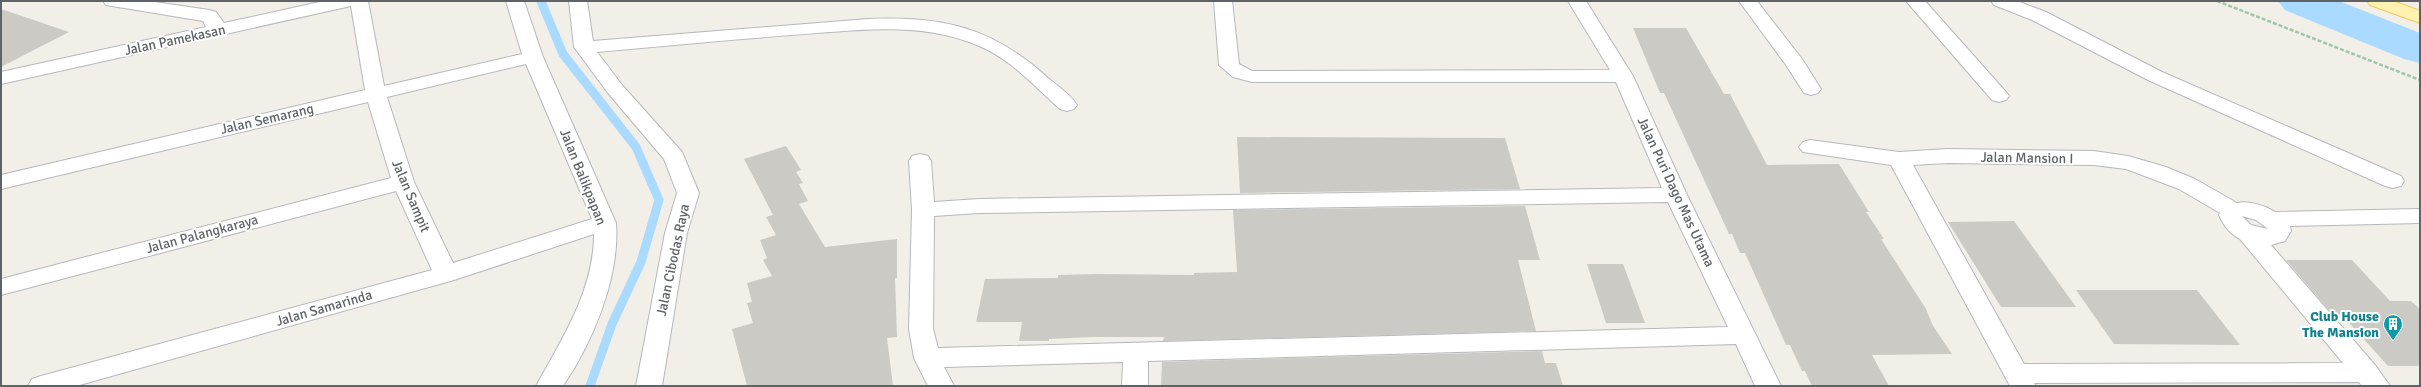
<svg xmlns="http://www.w3.org/2000/svg" width="2421" height="387" viewBox="0 0 2421 387" font-family="Signika,sans-serif">
<style>
.lines{fill:none;stroke-linecap:round;stroke-linejoin:round}
.stream{stroke:#aadaff;stroke-width:9}
.river{fill:#aadaff;fill-rule:evenodd}
.building{fill:#cccac5}
.minor-casing{stroke:#b5b8bc;stroke-width:2}
.major-casing{stroke:#f2c960;stroke-width:2}
.path{stroke:#9cc7a9;stroke-width:2.5;stroke-dasharray:4 2;stroke-linecap:butt}
.minor{fill:#fff;fill-rule:evenodd}
.major{fill:#fff2af;fill-rule:evenodd}
.labels{text-anchor:middle;dominant-baseline:central;stroke-width:4;stroke-linejoin:round;paint-order:stroke}
.street-label{font-size:14px;fill:#5f6368;stroke:#fff}
.culture-label{font-size:14px;font-weight:bold;fill:#0d838f;stroke:#fff;text-anchor:end}
</style>
<rect width="100%" height="100%" fill="#f1efe8"/>
<g class="lines">
<path class="stream" d="M 541,1 L 563,54 L 636,147 L 659,200 L 641,262 L 612,324 L 590,386"/>
<path class="river" d="M 2278,1 L 2339,1 L 2420,33 L 2420,63 L 2404,59 L 2285,10 Z"/>
</g>
<g class="building">
<path d="M 1,9 L 69,32 L 1,67 Z"/>
<path d="M 1633,28 L 1686,28 L 1724,94 L 1730,94 L 1767,165 L 1839,164 L 1869,212 L 1866,212 L 1884,239 L 1881,239 L 1926,309 L 1933,326 L 1952,354 L 1872,355 L 1889,386 L 1812,386 L 1805,371 L 1802,371 L 1790,345 L 1786,345 L 1745,253 L 1740,253 L 1732,234 L 1729,234 L 1664,93 L 1660,93 Z"/>
<path d="M 1237,137 L 1505,138 L 1520,189 L 1240,193 Z"/>
<path d="M 786,146 L 801,170 L 796,172 L 803,183 L 799,184 L 808,201 L 799,204 L 825,247 L 897,239 L 897,278 L 895,278 L 897,337 L 887,338 L 893,386 L 747,386 L 732,329 L 753,323 L 747,303 L 752,302 L 747,283 L 772,276 L 763,260 L 767,258 L 760,240 L 776,235 L 766,217 L 773,215 L 744,159 Z"/>
<path d="M 1525,206 L 1540,260 L 1518,260 L 1536,331 L 1163,341 L 1164,337 L 1092,337 L 1049,339 L 1049,341 L 1019,341 L 1022,322 L 976,322 L 985,279 L 1058,278 L 1058,275 L 1096,274 L 1194,275 L 1194,273 L 1237,272 L 1233,210 Z"/>
<path d="M 2014,221 L 2032,246 L 2076,307 L 2001,307 L 1948,222 Z"/>
<path d="M 2286,260 L 2352,260 L 2390,301 L 2411,301 L 2420,309 L 2420,366 L 2388,366 L 2343,316 L 2334,316 Z"/>
<path d="M 1587,264 L 1623,264 L 1645,323 L 1606,323 Z"/>
<path d="M 2076,290 L 2197,290 L 2240,345 L 2114,344 Z"/>
<path d="M 1542,351 L 1545,363 L 1556,363 L 1563,386 L 1161,386 L 1162,362 Z"/>
</g>
<g class="lines">
<defs>
<g id="minor">
<path d="M 103,1 L 148,1 L 209,10 L 216,12 L 224,23 L 324,1 L 368,1 L 384,86 L 522,54 L 506,1 L 524,1 L 543,57 L 616,223 C 620,277 593,342 563,386 L 536,386 C 562,339 594,290 594,234 L 454,280 L 76,386 L 28,386 L 32,379 L 41,376 L 432,270 L 396,191 L 1,295 L 1,279 L 391,178 L 368,102 L 1,189 L 1,175 L 365,90 L 351,6 L 1,84 L 1,72 L 206,27 L 203,21 L 112,6 L 106,5 ZM 526,64 L 592,219 L 453,263 L 414,182 L 387,97 Z"/>
<path d="M 569,1 L 587,1 L 593,41 L 868,19 C 943,16 992,27 1048,78 C 1058,86 1070,94 1077,105 L 1074,109 L 1067,111 L 1060,109 C 1035,87 1011,59 979,46 C 920,20 853,31 791,35 C 726,40 662,46 597,52 L 622,85 L 682,152 L 699,193 L 687,233 L 662,386 L 636,386 L 665,233 L 677,193 L 664,159 L 608,93 L 574,47 Z"/>
<path d="M 1214,1 L 1232,1 L 1239,64 L 1252,71 L 1610,70 L 1568,1 L 1586,1 L 1633,76 L 1687,195 L 1781,386 L 1755,386 L 1736,344 L 1148,361 L 1148,386 L 1122,386 L 1123,362 L 944,367 L 954,386 L 928,386 L 914,358 L 909,329 L 912,210 L 909,161 L 912,156 L 920,154 L 928,156 L 931,161 L 934,202 L 979,199 L 1662,188 L 1616,82 L 1252,82 L 1233,77 L 1219,65 ZM 1668,202 L 1728,327 L 938,348 L 933,329 L 934,216 L 979,213 Z"/>
<path d="M 1739,1 L 1757,1 L 1802,59 L 1821,89 L 1818,93 L 1811,95 L 1804,93 L 1786,65 Z"/>
<path d="M 1906,1 L 1925,1 L 2006,92 L 2009,96 L 2006,100 L 1999,102 L 1992,100 Z"/>
<path d="M 1991,1 L 2017,1 L 2046,12 L 2162,72 L 2401,176 L 2404,181 L 2401,186 L 2393,188 L 2385,186 L 2148,80 L 2032,20 L 1994,5 Z"/>
<path d="M 1810,140 L 1899,152 L 1948,149 L 2094,151 L 2128,156 L 2166,167 L 2195,179 L 2237,203 C 2247,200 2267,206 2275,212 L 2420,209 L 2420,223 L 2290,226 L 2291,231 L 2285,241 L 2271,245 L 2375,365 L 2390,386 L 2362,386 L 2359,382 L 2034,383 L 2036,386 L 2010,386 L 1891,165 L 1803,152 L 1799,147 L 1803,142 ZM 1948,163 L 2094,165 L 2126,169 L 2179,189 L 2220,213 L 2219,215 C 2224,226 2229,233 2240,239 L 2343,363 L 2024,364 L 1913,165 ZM 2242,216 L 2256,220 L 2268,229 L 2251,225 Z"/>
</g>
<path id="major" d="M 2367,1 L 2393,1 L 2420,11 L 2420,23 L 2370,5 Z"/>
</defs>
<use href="#minor" class="minor-casing"/>
<use href="#major" class="major-casing"/>
<path class="path" d="M 2217,1 L 2420,80"/>
<use href="#minor" class="minor"/>
<use href="#major" class="major"/>
</g>
<defs>
<symbol id="building-pin" viewBox="-11 -11 22 30"><path d="M0 17L-7.5 6A9.5 9.5 0 1 1 7.5 6Z" fill="#0f9aa8" stroke="#fff"/><path d="M-4-6H4V6H1V3H-1V6H-4ZM-2.5-4.3h1.7v1.8h-1.7ZM.8-4.3h1.7v1.8H.8ZM-2.5-1h1.7V.8h-1.7ZM.8-1h1.7V.8H.8Z" fill="#fff"/></symbol>
</defs>
<g fill-rule="evenodd">
<use href="#building-pin" x="2382" y="313" width="22" height="30"/>
</g>
<g class="labels">
<g class="street-label">
<text transform="translate(175 40) rotate(-12)">Jalan Pamekasan</text>
<text transform="translate(267 119) rotate(-13)">Jalan Semarang</text>
<text transform="translate(2027 158) rotate(1)">Jalan Mansion I</text>
<text transform="translate(583 177) rotate(68)">Jalan Balikpapan</text>
<text transform="translate(1676 192) rotate(65)">Jalan Puri Dago Mas Utama</text>
<text transform="translate(411 196) rotate(67)">Jalan Sampit</text>
<text transform="translate(202 234) rotate(-15)">Jalan Palangkaraya</text>
<text transform="translate(673 260) rotate(-78)">Jalan Cibodas Raya</text>
<text transform="translate(324 308) rotate(-16)">Jalan Samarinda</text>
</g>
<g class="culture-label">
<text x="2379" y="316">Club House<tspan x="2379" dy="16">The Mansion</tspan></text>
</g>
</g>
<rect width="2421" height="387" fill="none" stroke="#5f6368" stroke-width="4"/>
</svg>
